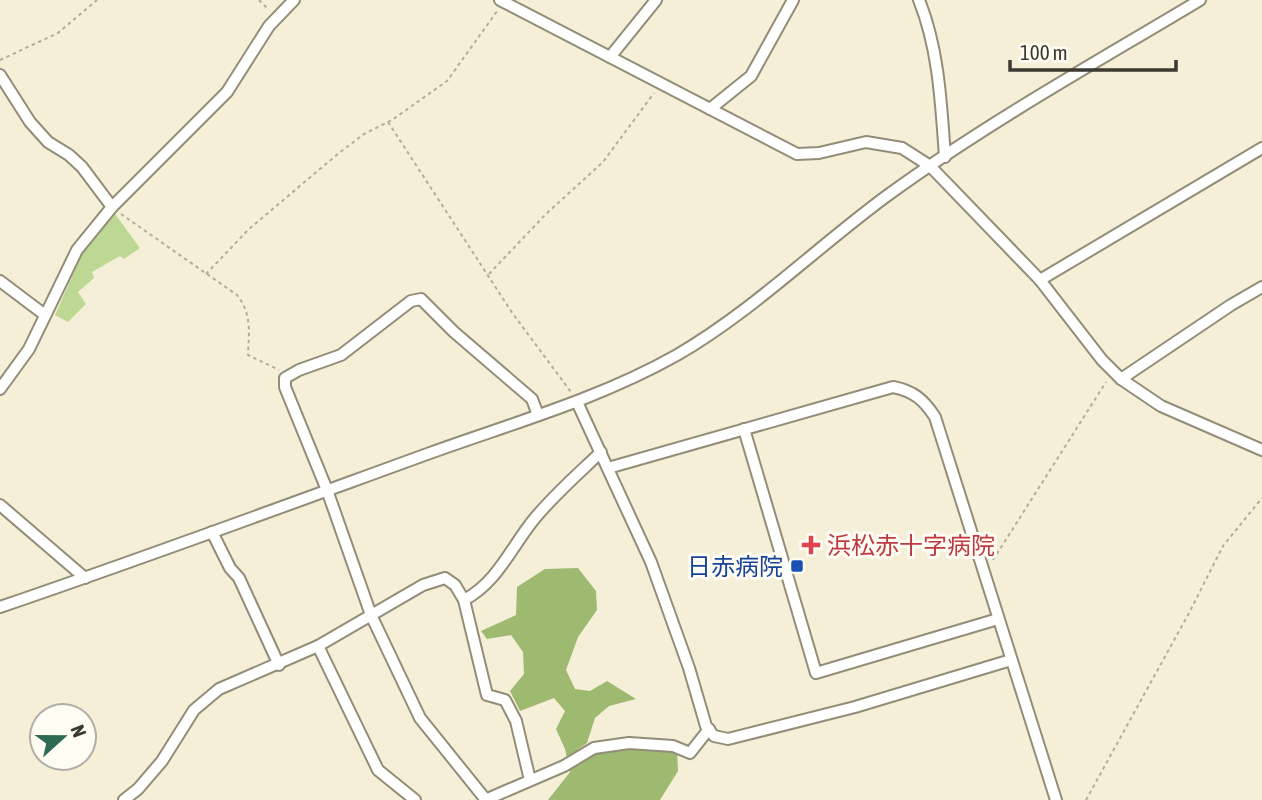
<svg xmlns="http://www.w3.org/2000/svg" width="1262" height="800" viewBox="0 0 1262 800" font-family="'Asap Condensed','Noto Sans JP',sans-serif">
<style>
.green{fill:#bdd893}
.forest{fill:#9eb970}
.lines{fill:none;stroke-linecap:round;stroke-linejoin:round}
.minor-casing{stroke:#938d78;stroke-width:14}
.path{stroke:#b2ad9c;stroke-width:2;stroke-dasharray:3.5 3.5;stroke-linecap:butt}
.minor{stroke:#fff;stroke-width:10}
.health-dot{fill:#e0444e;stroke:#fefcf3;stroke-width:2.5}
.transit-dot{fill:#1a4fb4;stroke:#fefcf3;stroke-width:2.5}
.labels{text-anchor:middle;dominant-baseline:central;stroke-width:6;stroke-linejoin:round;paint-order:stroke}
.health-label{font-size:24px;fill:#be3a42;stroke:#fefcf3;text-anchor:start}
.transit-label{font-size:24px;fill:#164399;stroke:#fefcf3;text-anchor:end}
</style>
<rect width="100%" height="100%" fill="#f5efd8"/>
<path class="green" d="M 115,214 L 140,248 L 124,259 L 120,256 L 92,272 L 94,278 L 78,292 L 86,304 L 68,322 L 55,315 L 83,252 Z"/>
<path class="forest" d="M 578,568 L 596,591 L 597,610 L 578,637 L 566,670 L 575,689 L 590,691 L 607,681 L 636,699 L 609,706 L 595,718 L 587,743 L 577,750 L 580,757 L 617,742 L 645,737 L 677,750 L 678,771 L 660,800 L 548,800 L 570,772 L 565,749 L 556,729 L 565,711 L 554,698 L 520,711 L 510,691 L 524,674 L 523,652 L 511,635 L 487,639 L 481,631 L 516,615 L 517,587 L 545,569 Z"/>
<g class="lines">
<defs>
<g id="minor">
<path d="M 500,0 L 797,154 L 819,153 L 866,142 L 902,148 L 930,166 L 1040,280 L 1102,360 L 1121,379 L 1161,406 L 1262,450"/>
<path d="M 919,0 C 939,50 941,103 945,157"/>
<path d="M 610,57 L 656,0"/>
<path d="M 0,75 L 30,122 L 48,142 L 69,155 L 82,167 L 112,207"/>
<path d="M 710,109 L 751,76 L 793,0"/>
<path d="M 1040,280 L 1262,148"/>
<path d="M 0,281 L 45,315"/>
<path d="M 1121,379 L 1231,305 L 1262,287"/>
<path d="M 0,389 L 29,349 L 77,250 L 112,207 L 227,92 L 269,26 L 294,0"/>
<path d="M 577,402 L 651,562 L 689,668 L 706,726 L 714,736 L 728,739 L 855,707 L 1011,660"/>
<path d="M 744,429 L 816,673 L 998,619"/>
<path d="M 608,468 L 893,387 C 914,391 924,400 935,417 L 1056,800"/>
<path d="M 0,505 L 85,578"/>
<path d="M 212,532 L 230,568 L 239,578 L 279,665"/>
<path d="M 464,600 C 498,582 511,547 535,518 C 555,494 578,474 601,452"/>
<path d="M 0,607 C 144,558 287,505 430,453 C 513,423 599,399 677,355 C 753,311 817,247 888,195 C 987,123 1095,63 1200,0"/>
<path d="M 318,646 L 378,770 L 415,800"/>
<path d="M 124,800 L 138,789 L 162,761 L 194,710 L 219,689 L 318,646 L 423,585 L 445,578 L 455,585 L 464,600 L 487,695 L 505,700 L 516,721 L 530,780"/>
<path d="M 485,800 L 564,766 L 594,748 L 629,743 L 673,746 L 690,753 L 709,729"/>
<path d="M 486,800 L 420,718 L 371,615 L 327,490 L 285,387 L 285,378 L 299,370 L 341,355 L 411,301 L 421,299 L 454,332 L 532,399 L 538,415"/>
</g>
</defs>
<use href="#minor" class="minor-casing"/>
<g class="path">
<path d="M 259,0 L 268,9"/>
<path d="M 0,60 L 58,33 L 97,0"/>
<path d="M 388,122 L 513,314 L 571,392"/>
<path d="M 121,214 L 237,295 C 252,314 249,332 248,355 L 279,370"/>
<path d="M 206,274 L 249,229 L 339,153 L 364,134 L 392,120 L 447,81 L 498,10"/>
<path d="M 489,274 L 546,214 L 603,162 L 654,93"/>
<path d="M 993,560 L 1106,382"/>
<path d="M 1086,800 L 1189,613 L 1223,546 L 1262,498"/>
</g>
<use href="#minor" class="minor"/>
</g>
<path class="health-dot" d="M807.5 534.5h7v7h7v7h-7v7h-7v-7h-7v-7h7z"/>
<rect class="transit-dot" x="790" y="559" width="14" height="14" rx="3.5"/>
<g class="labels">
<g class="health-label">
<text x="827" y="545">浜松赤十字病院</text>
</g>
<g class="transit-label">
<text x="783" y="566">日赤病院</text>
</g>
</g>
<g transform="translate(63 737) rotate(69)"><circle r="33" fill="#fefcf3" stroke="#b0aea5" stroke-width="2"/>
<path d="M0-5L12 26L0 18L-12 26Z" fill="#2f6a54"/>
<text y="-10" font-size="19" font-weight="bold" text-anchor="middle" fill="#3b3930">N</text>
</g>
<path d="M1010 60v10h166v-10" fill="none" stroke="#3b3930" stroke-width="3.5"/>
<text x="1020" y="60" font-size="21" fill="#3b3930" stroke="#fefcf3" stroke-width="5" paint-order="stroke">100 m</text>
</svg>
